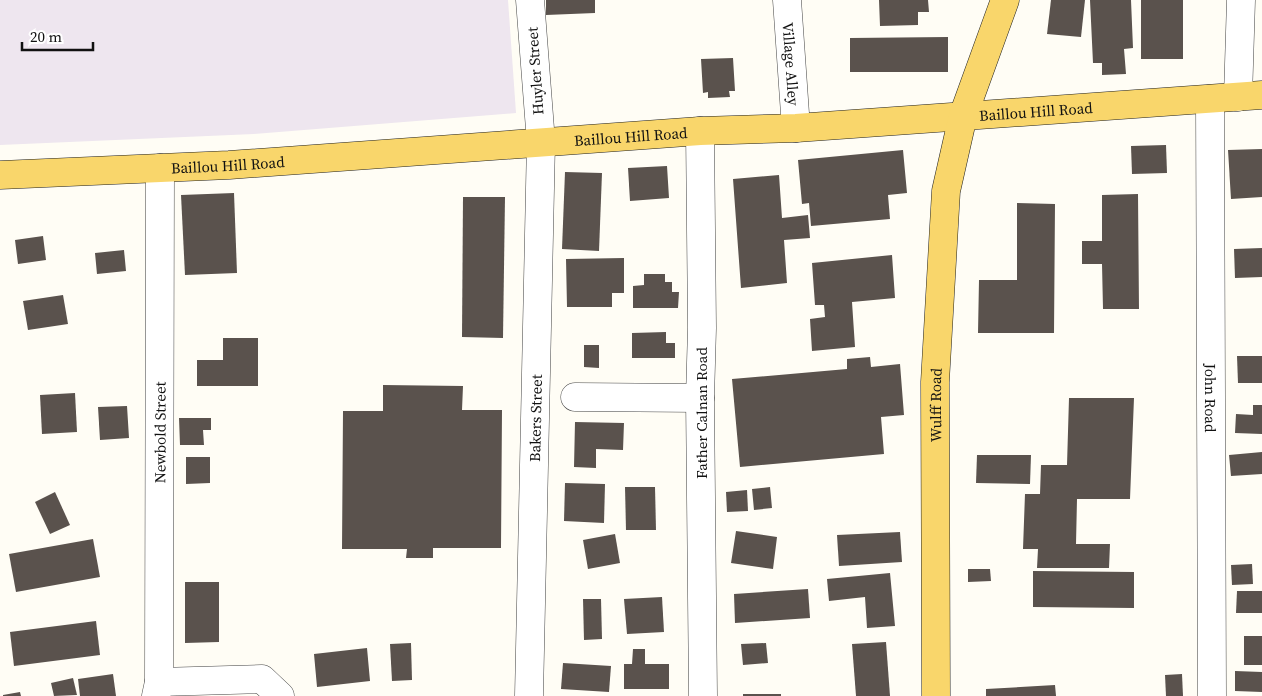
<svg xmlns="http://www.w3.org/2000/svg" width="1262" height="696" viewBox="0 0 1262 696" font-family="'Source Serif 4',serif">
<style>
.industrial{fill:#eee6ef}
.building{fill:#5a524d}
.lines{fill:none;stroke-linecap:round;stroke-linejoin:round}
.minor-casing{stroke:#444;stroke-width:29}
.major-casing{stroke:#222;stroke-width:29}
.minor{stroke:#fff;stroke-width:28}
.major{stroke:#f9d66b;stroke-width:28}
.labels{text-anchor:middle;dominant-baseline:central;stroke-width:5;stroke-linejoin:round;paint-order:stroke}
.street-label{font-size:15px;fill:#111;stroke:#fff}
</style>
<rect width="100%" height="100%" fill="#fffdf5"/>
<path class="industrial" d="M 0,0 L 508,0 L 516,113 L 254,134 L 0,145 Z"/>
<g class="building">
<path d="M 546,0 L 595,0 L 595,13 L 546,15 Z"/>
<path d="M 879,0 L 928,0 L 929,12 L 918,12 L 918,25 L 880,26 Z"/>
<path d="M 1051,0 L 1085,0 L 1081,37 L 1047,34 Z"/>
<path d="M 1090,0 L 1131,0 L 1133,48 L 1124,49 L 1126,74 L 1102,75 L 1102,63 L 1093,63 Z"/>
<rect x="1141" y="0" width="42" height="59"/>
<path d="M 948,37 L 948,72 L 850,72 L 850,38 Z"/>
<path d="M 733,58 L 735,91 L 729,91 L 730,97 L 708,98 L 708,92 L 703,93 L 701,59 Z"/>
<path d="M 1166,145 L 1167,173 L 1132,174 L 1131,146 Z"/>
<path d="M 1262,149 L 1262,197 L 1231,199 L 1228,150 Z"/>
<path d="M 903,150 L 907,193 L 888,195 L 890,219 L 811,226 L 809,203 L 802,204 L 798,160 Z"/>
<path d="M 667,166 L 669,198 L 630,201 L 628,168 Z"/>
<path d="M 565,172 L 602,173 L 599,251 L 562,249 Z"/>
<path d="M 779,175 L 782,218 L 808,215 L 810,238 L 784,240 L 787,283 L 741,288 L 733,179 Z"/>
<path d="M 234,193 L 237,273 L 185,275 L 181,195 Z"/>
<path d="M 1138,194 L 1139,309 L 1103,309 L 1102,264 L 1082,264 L 1082,241 L 1102,241 L 1102,195 Z"/>
<path d="M 463,197 L 505,197 L 503,338 L 462,337 Z"/>
<path d="M 1017,203 L 1055,204 L 1054,333 L 978,333 L 979,280 L 1017,280 Z"/>
<path d="M 43,236 L 46,260 L 18,264 L 15,240 Z"/>
<path d="M 1262,248 L 1262,277 L 1235,278 L 1234,249 Z"/>
<path d="M 124,250 L 126,271 L 97,274 L 95,253 Z"/>
<path d="M 892,255 L 895,298 L 852,302 L 855,347 L 812,351 L 810,319 L 825,317 L 824,305 L 815,305 L 812,263 Z"/>
<path d="M 624,258 L 624,293 L 612,293 L 612,307 L 567,307 L 566,259 Z"/>
<path d="M 644,274 L 665,274 L 665,282 L 672,282 L 672,292 L 679,292 L 678,308 L 633,308 L 633,286 L 644,285 Z"/>
<path d="M 63,295 L 68,324 L 28,330 L 23,301 Z"/>
<path d="M 666,332 L 666,343 L 675,343 L 675,358 L 632,358 L 632,333 Z"/>
<path d="M 223,338 L 258,338 L 258,386 L 197,386 L 197,360 L 223,360 Z"/>
<path d="M 584,345 L 599,345 L 599,368 L 584,367 Z"/>
<path d="M 1237,356 L 1262,356 L 1262,383 L 1238,383 Z"/>
<path d="M 870,357 L 871,367 L 900,364 L 904,415 L 881,417 L 884,454 L 740,467 L 732,379 L 847,369 L 847,359 Z"/>
<path d="M 383,385 L 463,386 L 462,410 L 502,410 L 501,548 L 433,548 L 433,558 L 406,558 L 407,549 L 342,549 L 343,411 L 383,411 Z"/>
<path d="M 75,393 L 77,432 L 42,434 L 40,395 Z"/>
<path d="M 1069,398 L 1134,398 L 1130,499 L 1077,499 L 1076,544 L 1110,544 L 1109,568 L 1037,568 L 1038,549 L 1023,549 L 1025,494 L 1040,494 L 1041,465 L 1067,465 Z"/>
<path d="M 1253,405 L 1262,405 L 1262,434 L 1235,433 L 1236,414 L 1253,415 Z"/>
<path d="M 127,406 L 129,438 L 100,440 L 98,407 Z"/>
<path d="M 179,418 L 211,418 L 211,430 L 203,430 L 204,445 L 180,445 Z"/>
<path d="M 575,422 L 624,423 L 623,450 L 596,449 L 596,468 L 574,467 Z"/>
<path d="M 1262,452 L 1262,474 L 1231,476 L 1229,455 Z"/>
<path d="M 977,455 L 1031,455 L 1030,484 L 976,483 Z"/>
<path d="M 186,457 L 210,457 L 210,483 L 186,484 Z"/>
<path d="M 565,483 L 605,484 L 604,523 L 564,521 Z"/>
<path d="M 625,487 L 655,487 L 656,530 L 626,530 Z"/>
<path d="M 770,487 L 772,508 L 754,510 L 752,489 Z"/>
<path d="M 747,490 L 748,511 L 727,512 L 726,492 Z"/>
<path d="M 55,492 L 70,525 L 50,534 L 35,502 Z"/>
<path d="M 736,531 L 777,537 L 773,569 L 731,563 Z"/>
<path d="M 900,532 L 902,562 L 839,566 L 837,535 Z"/>
<path d="M 615,534 L 620,563 L 588,569 L 583,540 Z"/>
<path d="M 93,539 L 100,577 L 16,592 L 9,554 Z"/>
<path d="M 1252,564 L 1253,584 L 1232,585 L 1231,565 Z"/>
<path d="M 968,569 L 990,569 L 991,581 L 968,582 Z"/>
<path d="M 1033,571 L 1134,572 L 1134,608 L 1033,607 Z"/>
<path d="M 890,573 L 895,626 L 867,628 L 865,597 L 829,601 L 827,579 Z"/>
<path d="M 185,582 L 219,582 L 219,642 L 185,643 Z"/>
<path d="M 808,589 L 810,618 L 735,623 L 734,594 Z"/>
<path d="M 1237,591 L 1262,591 L 1262,613 L 1236,613 Z"/>
<path d="M 662,597 L 664,632 L 627,634 L 624,599 Z"/>
<path d="M 583,599 L 601,599 L 602,639 L 584,640 Z"/>
<path d="M 96,621 L 100,655 L 14,666 L 10,632 Z"/>
<rect x="1244" y="636" width="18" height="29"/>
<path d="M 886,642 L 890,696 L 856,696 L 852,644 Z"/>
<path d="M 411,643 L 412,680 L 392,681 L 390,644 Z"/>
<path d="M 766,643 L 768,663 L 743,665 L 741,644 Z"/>
<path d="M 367,648 L 370,681 L 317,687 L 314,654 Z"/>
<path d="M 633,649 L 645,649 L 645,664 L 669,664 L 669,689 L 624,689 L 624,664 L 632,664 Z"/>
<path d="M 563,663 L 611,666 L 609,692 L 561,689 Z"/>
<path d="M 1235,671 L 1262,672 L 1262,692 L 1235,691 Z"/>
<path d="M 113,674 L 116,696 L 80,696 L 78,679 Z"/>
<path d="M 1182,674 L 1183,696 L 1166,696 L 1165,675 Z"/>
<path d="M 73,678 L 77,695 L 54,696 L 51,683 Z"/>
<path d="M 1055,685 L 1056,696 L 986,696 L 986,689 Z"/>
<path d="M 20,692 L 21,696 L 3,696 L 3,695 Z"/>
<rect x="743" y="694" width="38" height="2"/>
</g>
<g class="lines">
<defs>
<g id="minor">
<path id="s1" d="M 787,0 L 796,128"/>
<path d="M 1238,97 L 1241,0"/>
<path id="s2" d="M 1210,99 L 1212,696"/>
<path d="M 700,131 L 702,328 L 700,398 L 703,696"/>
<path d="M 575,397 L 700,398"/>
<path d="M 159,682 L 262,679 L 280,696"/>
<path id="s3" d="M 156,696 L 159,682 L 160,168"/>
<path id="s4" d="M 529,696 L 541,142 L 530,0"/>
</g>
<g id="major">
<path id="s5" d="M 0,175 L 229,165 L 700,131 L 796,128 L 1262,95"/>
<path id="s6" d="M 936,696 L 935,382 L 946,191 L 963,116 L 1005,0"/>
</g>
</defs>
<use href="#minor" class="minor-casing"/>
<use href="#major" class="major-casing"/>
<use href="#minor" class="minor"/>
<use href="#major" class="major"/>
</g>
<g class="labels">
<g class="street-label">
<text stroke="none"><textPath href="#s1" startOffset="64">Village Alley</textPath></text>
<text transform="translate(535 71) rotate(-94)">Huyler Street</text>
<text stroke="none"><textPath href="#s5" startOffset="1038">Baillou Hill Road</textPath></text>
<text stroke="none"><textPath href="#s5" startOffset="632">Baillou Hill Road</textPath></text>
<text stroke="none"><textPath href="#s5" startOffset="228">Baillou Hill Road</textPath></text>
<text stroke="none"><textPath href="#s2" startOffset="299">John Road</textPath></text>
<text stroke="none"><textPath href="#s6" startOffset="291">Wulff Road</textPath></text>
<text transform="translate(701 413) rotate(-90)">Father Calnan Road</text>
<text stroke="none"><textPath href="#s4" startOffset="278">Bakers Street</textPath></text>
<text stroke="none"><textPath href="#s3" startOffset="264">Newbold Street</textPath></text>
</g>
</g>
<path d="M22 42v8h71v-8" fill="none" stroke="#111111" stroke-width="2.5"/>
<text x="30" y="42" font-size="15" fill="#111111" stroke="#ffffff" stroke-width="4" paint-order="stroke">20 m</text>
</svg>
